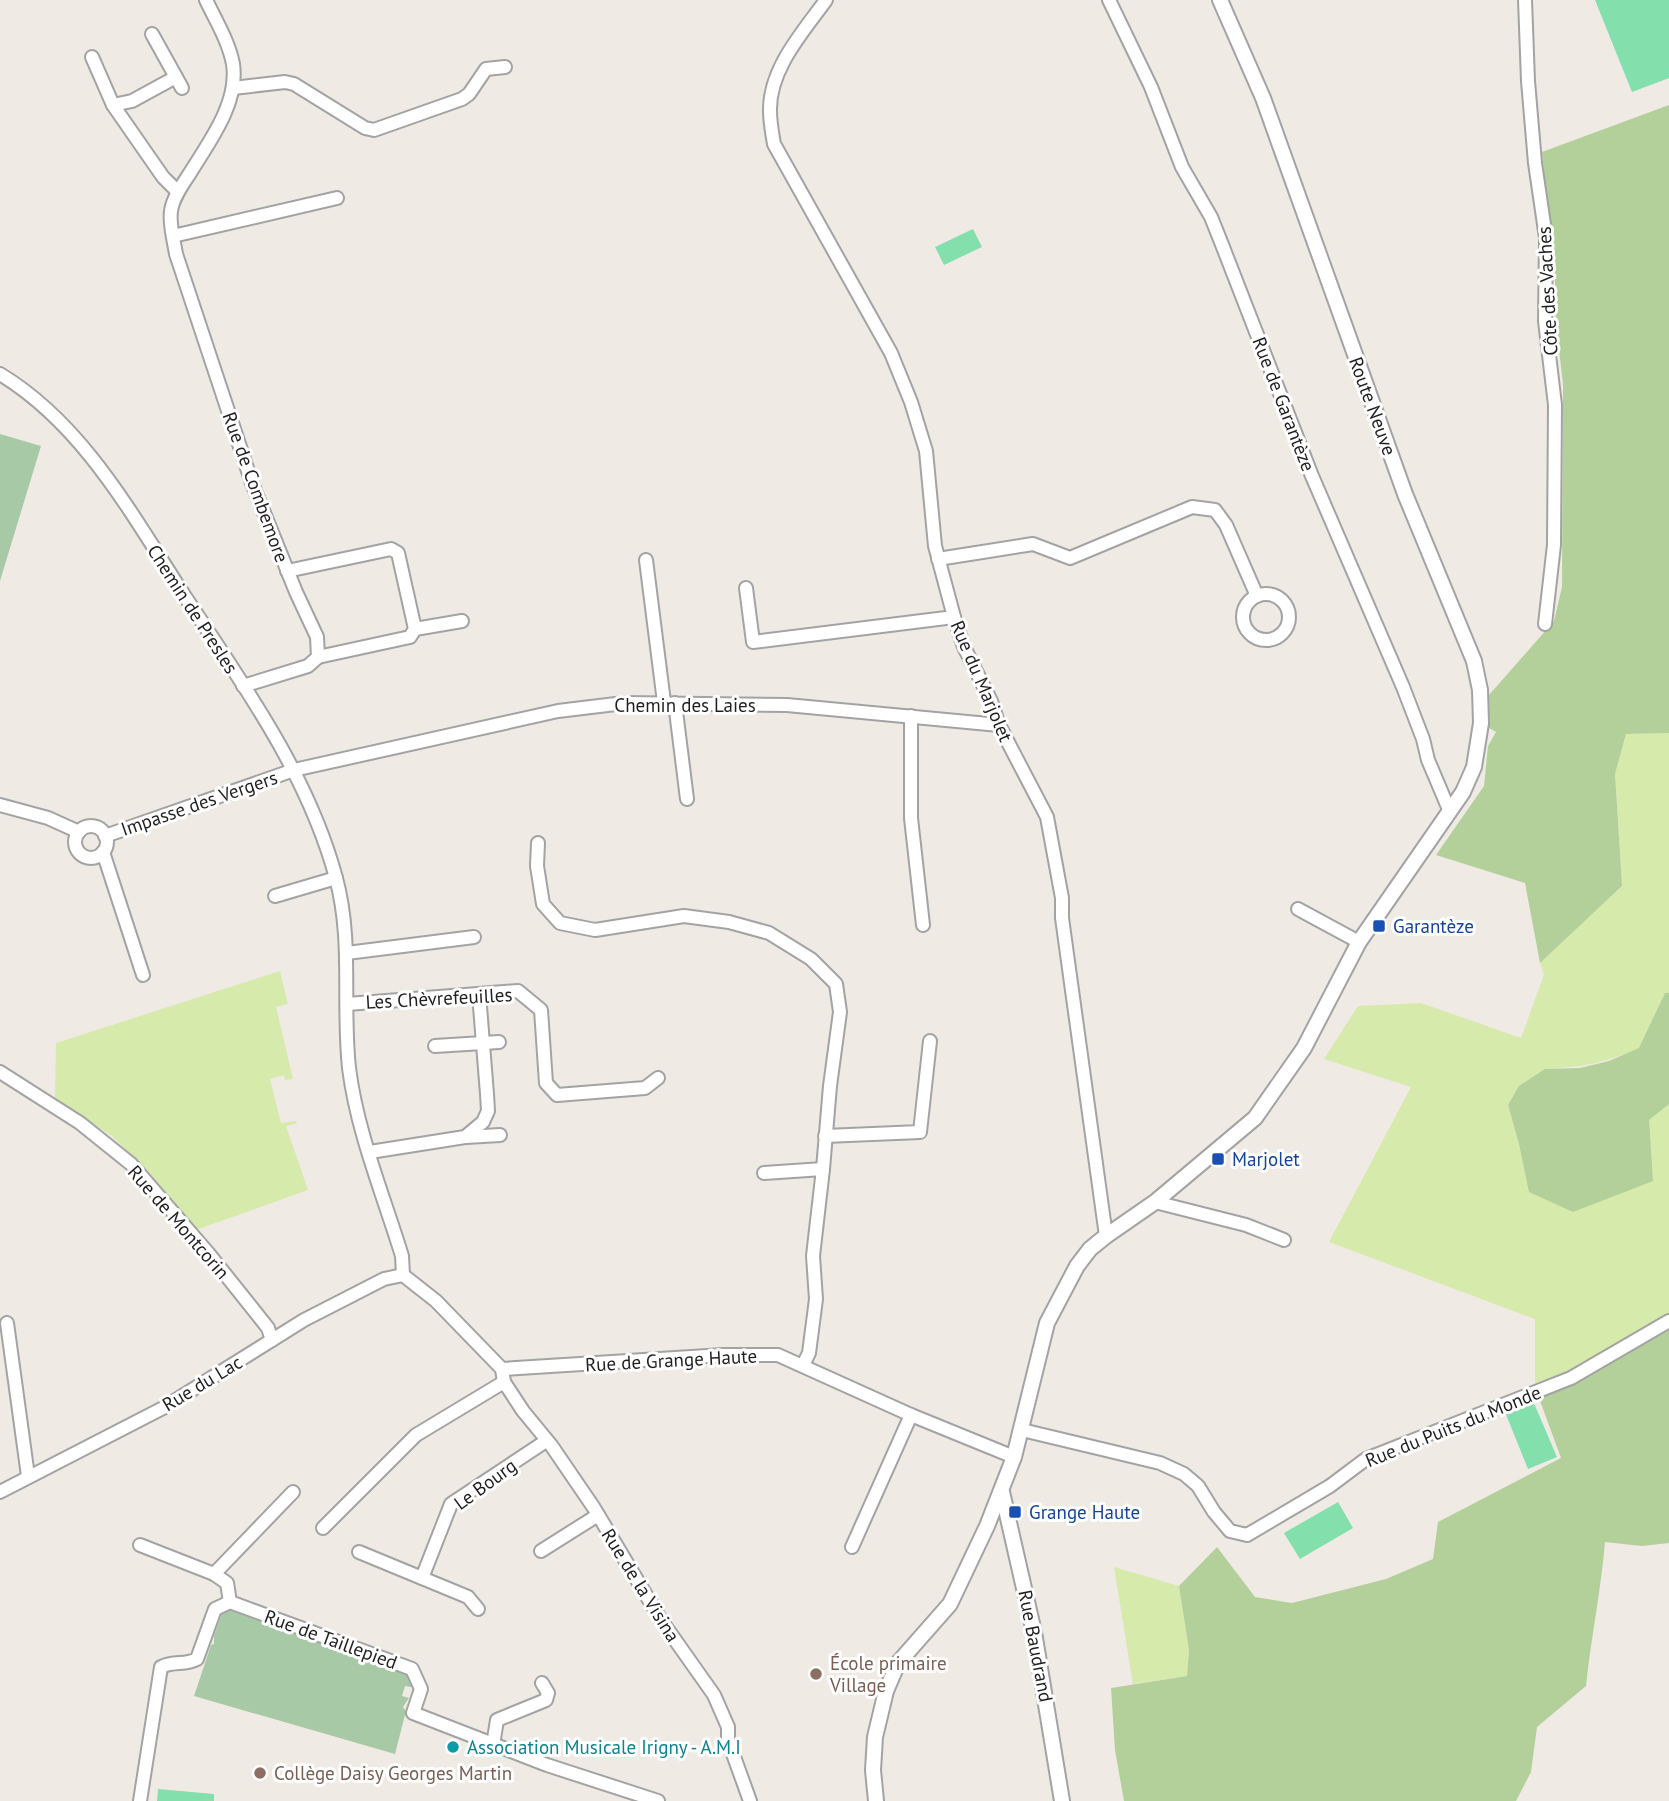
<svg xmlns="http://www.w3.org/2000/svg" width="1669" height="1801" viewBox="0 0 1669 1801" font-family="'PT Sans',sans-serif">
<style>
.grass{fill:#d5eaab}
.forest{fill:#b3cf9a}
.cemetery{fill:#a7c9a6}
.pitch{fill:#83dfab}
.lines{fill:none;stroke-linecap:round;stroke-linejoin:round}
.minor-casing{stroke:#a3a3a3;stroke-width:16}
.tertiary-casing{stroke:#a3a3a3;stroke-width:18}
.minor{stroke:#fff;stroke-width:12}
.tertiary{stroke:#fff;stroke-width:14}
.transit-dot{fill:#1a4fb4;stroke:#fff;stroke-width:2.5}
.education-dot{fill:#8d6e63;stroke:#fff;stroke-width:2.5}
.culture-dot{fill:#0f9aa8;stroke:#fff;stroke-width:2.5}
.labels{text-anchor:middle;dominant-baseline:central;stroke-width:6;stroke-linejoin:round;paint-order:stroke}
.street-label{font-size:19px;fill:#1f1f1f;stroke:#fff}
.transit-label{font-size:19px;fill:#164399;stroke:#fff;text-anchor:start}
.education-label{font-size:19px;fill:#785e54;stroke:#fff;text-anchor:start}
.culture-label{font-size:19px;fill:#0d838f;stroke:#fff;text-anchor:start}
</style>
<rect width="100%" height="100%" fill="#f0eae5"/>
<g class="grass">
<path d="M 1669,733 L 1669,993 L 1665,993 L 1640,1048 C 1604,1063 1584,1067 1545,1069 L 1508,1105 L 1519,1144 L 1649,1120 L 1669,1104 L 1669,1316 L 1571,1375 L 1538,1387 L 1535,1381 L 1535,1319 L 1329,1242 L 1411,1087 L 1324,1059 L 1358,1006 L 1421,1003 L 1521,1038 L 1544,975 L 1540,963 L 1622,886 L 1615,774 L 1626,734 Z"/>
<path d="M 280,971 L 288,1004 L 276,1007 L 293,1079 L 285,1080 L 284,1075 L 270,1079 L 281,1123 L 296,1121 L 297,1123 L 286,1126 L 308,1190 L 196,1230 L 148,1171 L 112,1136 L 55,1099 L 56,1043 Z"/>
<path d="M 1114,1567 L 1179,1586 L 1189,1650 L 1187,1676 L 1133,1684 Z"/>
</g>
<g class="forest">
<path d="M 1669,105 L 1669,733 L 1626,734 L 1615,774 L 1622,886 L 1540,963 L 1525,883 L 1436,855 L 1484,786 L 1488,746 L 1496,732 L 1489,728 L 1489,695 L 1554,621 L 1562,587 L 1563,384 L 1556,324 L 1555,283 L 1542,152 Z"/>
<path d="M 1665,993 L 1669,993 L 1669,1104 L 1649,1120 L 1653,1181 L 1573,1212 L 1529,1192 L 1519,1144 L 1508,1105 L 1519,1086 L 1545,1069 L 1580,1068 L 1609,1061 L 1639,1048 Z"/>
<path d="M 1669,1329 L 1669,1543 L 1642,1546 L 1605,1542 C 1601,1590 1591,1638 1586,1686 L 1537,1727 L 1531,1772 L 1516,1801 L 1124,1801 L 1115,1750 L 1111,1688 L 1187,1676 L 1189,1650 L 1179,1586 L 1217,1547 L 1255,1597 L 1292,1603 L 1386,1579 L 1433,1559 L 1438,1522 L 1561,1458 L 1539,1398 L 1575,1383 L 1599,1366 L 1609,1364 Z"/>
</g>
<g class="cemetery">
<path d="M 0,434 L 41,446 L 0,581 Z"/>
<path d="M 231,1608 L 409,1673 L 413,1680 L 411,1687 L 405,1686 L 402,1696 L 409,1698 L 403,1707 L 406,1711 L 395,1754 L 194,1696 L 211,1645 L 214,1644 L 214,1636 L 222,1613 Z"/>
</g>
<g class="pitch">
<path d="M 1595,0 L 1669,0 L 1669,78 L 1632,92 Z"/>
<path d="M 973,229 L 982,247 L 944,265 L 935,247 Z"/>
<path d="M 1533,1401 L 1557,1457 L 1528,1469 L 1505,1412 Z"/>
<path d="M 1338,1502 L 1353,1528 L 1300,1559 L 1284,1533 Z"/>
<path d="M 158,1789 L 214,1794 L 214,1801 L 157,1801 Z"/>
</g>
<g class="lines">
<defs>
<g id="minor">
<path d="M 206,0 C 216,21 229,42 233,64 C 239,103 209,142 190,173 C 183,184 173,197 171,211 C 169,224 174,241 176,254 L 252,483 L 296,592 L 317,637 L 318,657 L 308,666 L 243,686"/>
<path d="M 826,0 C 803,32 769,69 770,111 C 770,122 772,133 774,144 L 891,353 L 911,402 L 926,451 L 935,546 L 954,617 L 964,647 L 991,701 L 999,725 L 1047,817 L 1062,898 L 1062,918 L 1106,1236"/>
<path d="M 1109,0 L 1151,87 L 1182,167 L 1211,217 L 1221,242 L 1312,476 L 1403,687 L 1423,739 L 1428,760 L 1450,812"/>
<path d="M 1525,0 L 1528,81 L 1535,163 L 1546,238 L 1545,321 L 1555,405 L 1554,545 L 1545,624"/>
<path d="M 152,34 L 182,88"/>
<path d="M 92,57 L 113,105 L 163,177 L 178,192"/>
<path d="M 233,88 L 285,82 L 294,84 L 365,128 L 374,130 L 462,99 L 469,94 L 486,69 L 505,67"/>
<path d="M 113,105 L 132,101 L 176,77"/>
<path d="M 173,236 L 337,198"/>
<path d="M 0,374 C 84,425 132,515 184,595 C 243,684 308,774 336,878 C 353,940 342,1004 349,1068 C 357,1132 383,1194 402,1256 L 403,1275"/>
<path d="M 938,559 L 1033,544 L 1070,558 L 1192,507 L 1215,510 L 1226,525 L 1257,596"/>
<path d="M 646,560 L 664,702"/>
<path d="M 287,571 L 391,549 L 398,553 L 415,629 L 410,637 L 318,657"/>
<path d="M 746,588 L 753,642 L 954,617"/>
<circle cx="1266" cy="617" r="23"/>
<path d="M 415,629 L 462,621"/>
<path d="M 675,703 L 687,799"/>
<path d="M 911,716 L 911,818 L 923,925"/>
<path d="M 0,805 L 48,818 L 79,832"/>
<circle cx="91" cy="842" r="16"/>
<path d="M 105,836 L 294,770 L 558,711 L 624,703 L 787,705 L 999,725"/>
<path d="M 538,843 L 537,866 L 543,904 L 560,923 L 595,930 L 684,916 L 729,922 L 769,933 L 811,959 L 836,984 L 840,1012 L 830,1086 L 823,1169 L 813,1256 L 816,1299 L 809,1353 L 803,1365"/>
<path d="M 103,852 L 143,975"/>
<path d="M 275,896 L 336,878"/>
<path d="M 1298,909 L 1359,942"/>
<path d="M 347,953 L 474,937"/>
<path d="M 347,1004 L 518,991 L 541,1010 L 546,1083 L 557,1095 L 645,1088 L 658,1078"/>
<path d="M 435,1046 L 499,1042"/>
<path d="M 0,1072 L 80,1123 L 131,1164 L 209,1254 L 268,1328 L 272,1340"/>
<path d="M 825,1136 L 920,1132 L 930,1041"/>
<path d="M 466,1137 L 500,1135"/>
<path d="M 370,1152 L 465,1137 L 483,1122 L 488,1111 L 487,1094 L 479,994"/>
<path d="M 764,1173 L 823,1169"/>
<path d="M 1155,1202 L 1246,1225 L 1284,1240"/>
<path d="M 403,1275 L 436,1301 L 502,1369 L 504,1382 L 523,1411 L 551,1445 L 594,1508 L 661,1620 L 714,1695 L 728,1727 L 728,1740 L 750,1801"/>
<path d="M 7,1323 L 28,1476"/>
<path d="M 502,1369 L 723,1355 L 778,1355 L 911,1415 L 1014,1457"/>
<path d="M 1022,1430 L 1160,1463 L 1184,1474 L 1198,1486 L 1214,1512 L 1230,1531 L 1247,1535 L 1330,1486 L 1366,1459 L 1571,1378 L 1669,1321"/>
<path d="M 0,1492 L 163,1408 L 304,1320 L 384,1279 L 403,1275"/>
<path d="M 323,1528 L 416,1435 L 504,1382"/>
<path d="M 140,1545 L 214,1574 L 227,1583 L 230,1602"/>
<path d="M 852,1547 L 911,1415"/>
<path d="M 541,1551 L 598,1515"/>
<path d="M 359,1552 L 468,1597 L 478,1609"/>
<path d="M 214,1574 L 293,1492"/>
<path d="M 422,1578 L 451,1504 L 546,1441"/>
<path d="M 493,1745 L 497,1720 L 546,1700 L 548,1693 L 542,1683"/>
<path d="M 140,1801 L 161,1667 C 175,1660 184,1666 197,1659 L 215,1609 L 230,1602 L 412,1669 L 421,1689 L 413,1713 L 547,1765 L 658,1801"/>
</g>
<g id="tertiary">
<path d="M 1002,1492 L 1034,1632 L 1062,1801"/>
<path d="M 876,1801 L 873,1770 L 875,1737 L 886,1691 L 898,1663 L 950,1604 L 987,1526 L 1014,1457 L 1047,1323 L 1077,1266 L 1090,1249 L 1106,1236 L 1155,1202 L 1255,1118 L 1304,1048 L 1359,942 L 1463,792 L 1474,767 L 1481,723 L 1480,690 L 1474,661 L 1405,494 L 1263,98 L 1220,0"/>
</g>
</defs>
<use href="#minor" class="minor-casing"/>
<use href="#tertiary" class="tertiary-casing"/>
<use href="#minor" class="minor"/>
<use href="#tertiary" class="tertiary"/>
</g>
<g class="transit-dot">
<rect x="1372" y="919" width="14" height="14" rx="3.5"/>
<rect x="1211" y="1152" width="14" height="14" rx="3.5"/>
<rect x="1008" y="1505" width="14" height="14" rx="3.5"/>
</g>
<g class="education-dot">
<circle cx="816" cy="1674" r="7"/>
<circle cx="260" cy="1773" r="7"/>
</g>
<circle class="culture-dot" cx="453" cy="1747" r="7"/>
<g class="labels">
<g class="street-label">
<text transform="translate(1547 291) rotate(-93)">Côte des Vaches</text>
<text transform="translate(1284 404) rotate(69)">Rue de Garantèze</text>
<text transform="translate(1373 406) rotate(70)">Route Neuve</text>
<text transform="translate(256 487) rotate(70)">Rue de Combemore</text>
<text transform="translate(193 609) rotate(57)">Chemin de Presles</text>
<text transform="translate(982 681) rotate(67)">Rue du Marjolet</text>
<text x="685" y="705">Chemin des Laies</text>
<text transform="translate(199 803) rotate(-19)">Impasse des Vergers</text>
<text transform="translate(439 998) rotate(-3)">Les Chèvrefeuilles</text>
<text transform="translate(179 1222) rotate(49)">Rue de Montcorin</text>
<text transform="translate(671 1360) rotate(-3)">Rue de Grange Haute</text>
<text transform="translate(202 1383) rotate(-31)">Rue du Lac</text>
<text transform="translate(1453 1426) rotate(-22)">Rue du Puits du Monde</text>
<text transform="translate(485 1484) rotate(-36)">Le Bourg</text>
<text transform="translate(641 1585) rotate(58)">Rue de la Visina</text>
<text transform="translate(331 1639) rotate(20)">Rue de Taillepied</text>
<text transform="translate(1036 1646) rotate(79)">Rue Baudrand</text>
</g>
<g class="transit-label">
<text x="1393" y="926">Garantèze</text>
<text x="1232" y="1159">Marjolet</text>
<text x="1029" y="1512">Grange Haute</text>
</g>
<g class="education-label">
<text x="830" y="1663">École primaire<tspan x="830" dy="22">Village</tspan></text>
<text x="274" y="1773">Collège Daisy Georges Martin</text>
</g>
<g class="culture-label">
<text x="467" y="1747">Association Musicale Irigny - A.M.I</text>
</g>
</g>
</svg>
